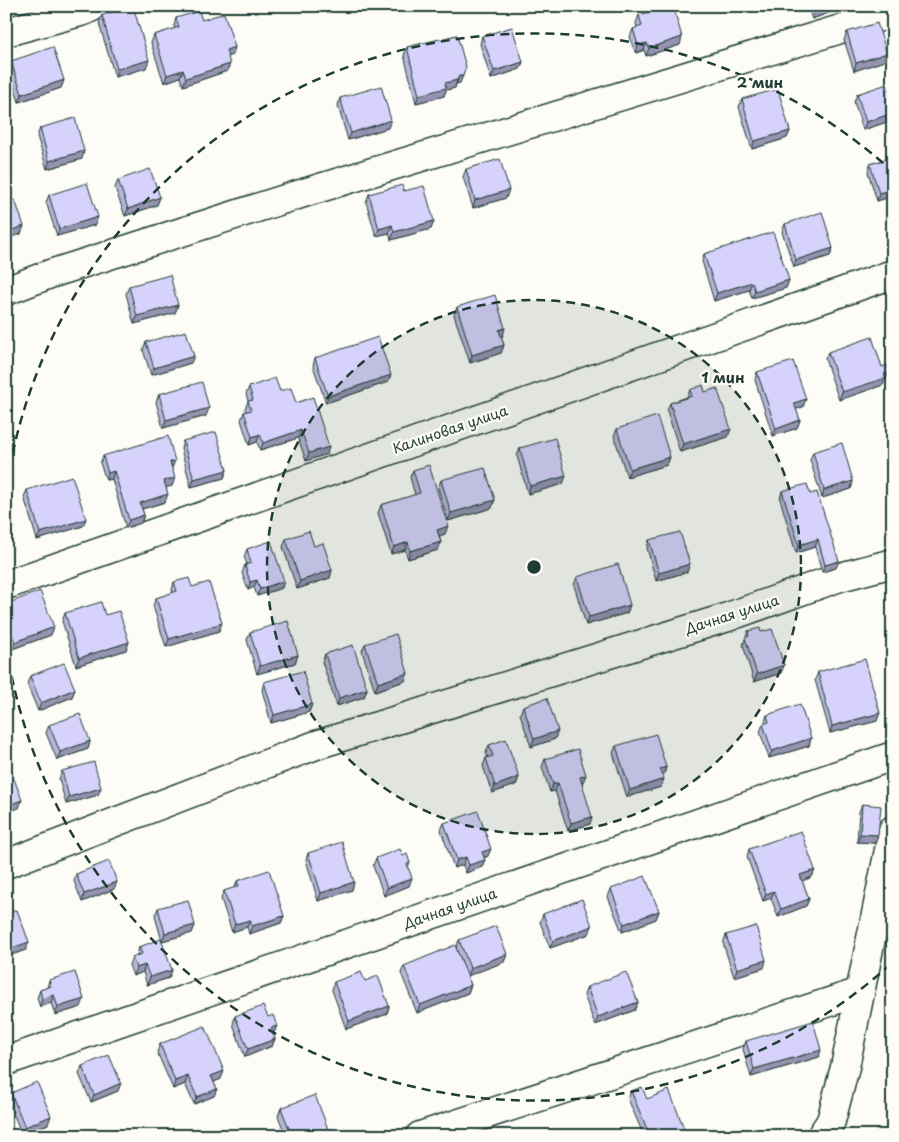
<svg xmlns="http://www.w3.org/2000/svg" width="899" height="1142" viewBox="0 0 899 1142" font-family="'Playpen Sans',sans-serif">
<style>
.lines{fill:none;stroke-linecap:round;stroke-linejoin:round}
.minor-casing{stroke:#1f3d34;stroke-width:31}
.minor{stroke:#fdfcf7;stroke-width:28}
.wall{fill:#b8b5d8;stroke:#1f3d34}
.shaded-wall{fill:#9693b0;stroke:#1f3d34}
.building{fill:#d6d2fb;stroke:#1f3d34}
.ring{fill:none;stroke:#1f3d34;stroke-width:2.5;stroke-dasharray:9 6}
.labels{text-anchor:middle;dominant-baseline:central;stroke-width:4.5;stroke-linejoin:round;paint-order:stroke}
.street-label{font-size:14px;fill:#1f3d34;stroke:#fdfcf7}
.centre{fill:#1f3d34;stroke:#fdfcf7;stroke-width:2.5}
.ring-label{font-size:15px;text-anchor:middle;font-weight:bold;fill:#1f3d34;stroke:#fdfcf7;stroke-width:4.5;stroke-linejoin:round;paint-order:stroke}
</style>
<rect width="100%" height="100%" fill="#fdfcf7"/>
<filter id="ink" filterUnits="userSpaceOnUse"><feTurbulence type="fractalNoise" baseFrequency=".02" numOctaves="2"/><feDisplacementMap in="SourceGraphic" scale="10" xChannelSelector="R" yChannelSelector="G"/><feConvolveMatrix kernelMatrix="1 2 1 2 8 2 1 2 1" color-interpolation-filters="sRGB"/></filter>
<g filter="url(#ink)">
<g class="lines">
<defs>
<g id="minor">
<path d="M 6,32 L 84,11 L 94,6"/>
<path d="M 6,291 L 50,274 L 310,191 L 893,13"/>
<path d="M 6,585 L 893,274"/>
<path d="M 6,864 L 316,745 L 725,618 L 840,577 L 893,563"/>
<path d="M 6,1061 L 893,756"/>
<path d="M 420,1136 L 860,992"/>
<path d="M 821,1136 L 831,1121 L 845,1067 L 893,830"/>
</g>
</defs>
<use href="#minor" class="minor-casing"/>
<use href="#minor" class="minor"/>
</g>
<g class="wall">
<path d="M 807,6 L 838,6 L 837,10 L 812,19 Z"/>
<path d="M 102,15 L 146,68 L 115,77 L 99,23 Z"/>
<path d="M 639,15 L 680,45 L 646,56 L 644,50 L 636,53 L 630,37 L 633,29 L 637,28 L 636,23 Z"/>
<path d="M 176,18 L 202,20 L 233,55 L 228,56 L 227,71 L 183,86 L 180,77 L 164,83 L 151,43 L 154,35 L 175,29 L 174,26 Z"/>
<path d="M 847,32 L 884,61 L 854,71 L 844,40 Z"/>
<path d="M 457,35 L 460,83 L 456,84 L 455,88 L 446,90 L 444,96 L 416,103 L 404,55 L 407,47 Z"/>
<path d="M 482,36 L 523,62 L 520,69 L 491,79 L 480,44 Z"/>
<path d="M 11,61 L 64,80 L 61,88 L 19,102 L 8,69 Z"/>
<path d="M 857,94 L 893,101 L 893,120 L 863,130 L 854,102 Z"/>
<path d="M 340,98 L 388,128 L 348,140 L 338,106 Z"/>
<path d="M 742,99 L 790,131 L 787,138 L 752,149 L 739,107 Z"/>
<path d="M 40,128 L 82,159 L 47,169 L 37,136 Z"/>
<path d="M 893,157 L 893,196 L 877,201 L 868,172 L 870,164 Z"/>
<path d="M 466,169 L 506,198 L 473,208 L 463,177 Z"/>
<path d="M 118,180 L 160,197 L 157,205 L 125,216 L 115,188 Z"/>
<path d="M 404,191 L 434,221 L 431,229 L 391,240 L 389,233 L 376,236 L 366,202 L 369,194 Z"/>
<path d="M 49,195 L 95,225 L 57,236 L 46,202 Z"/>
<path d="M 785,224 L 833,248 L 830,256 L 794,267 L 782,232 Z"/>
<path d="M 704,254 L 789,280 L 786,288 L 752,298 L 749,290 L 714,301 L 702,261 Z"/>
<path d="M 129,286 L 178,305 L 175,313 L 134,324 L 126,294 Z"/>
<path d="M 457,307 L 503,336 L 501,336 L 504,345 L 501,353 L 470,363 L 454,315 Z"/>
<path d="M 146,342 L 191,363 L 151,375 L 143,350 Z"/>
<path d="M 828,352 L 886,380 L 885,380 L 883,385 L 839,400 L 825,359 Z"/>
<path d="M 315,358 L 388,382 L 326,403 L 313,366 Z"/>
<path d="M 757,372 L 803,407 L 796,409 L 800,420 L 797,428 L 773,436 L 755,380 Z"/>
<path d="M 249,387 L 280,391 L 296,403 L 327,454 L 306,461 L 298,438 L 260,450 L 257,442 L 249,445 L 241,420 L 244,412 L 246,411 L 245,409 L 248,401 L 246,394 Z"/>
<path d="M 690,390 L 728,437 L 680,452 L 667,411 L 670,403 L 687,397 Z"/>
<path d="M 159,394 L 206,416 L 163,428 L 156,402 Z"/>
<path d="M 617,429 L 670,457 L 667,465 L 627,477 L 614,436 Z"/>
<path d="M 183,441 L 227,470 L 224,478 L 191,487 L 181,449 Z"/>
<path d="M 520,448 L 563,484 L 528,494 L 517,456 Z"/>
<path d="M 813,452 L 853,481 L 851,489 L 822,498 L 810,460 Z"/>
<path d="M 103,456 L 172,469 L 172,486 L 166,487 L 165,502 L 142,509 L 144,515 L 141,523 L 126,528 L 112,479 L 106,480 L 100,463 Z"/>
<path d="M 413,470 L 445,534 L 439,536 L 441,542 L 438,550 L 408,559 L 405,550 L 391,554 L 378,513 L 381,505 L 415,495 L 410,477 Z"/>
<path d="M 441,480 L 492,508 L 448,521 L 438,488 Z"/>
<path d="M 27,490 L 83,526 L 37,540 L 24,497 Z"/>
<path d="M 782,491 L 810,494 L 836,568 L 822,572 L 815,547 L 796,553 L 780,499 Z"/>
<path d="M 286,539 L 314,546 L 332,570 L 330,578 L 297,589 L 283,547 Z"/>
<path d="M 649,540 L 687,572 L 656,581 L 647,548 Z"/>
<path d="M 247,549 L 282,588 L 257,596 L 254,587 L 248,590 L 242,573 L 245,565 L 247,564 L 244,557 Z"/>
<path d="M 577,577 L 630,605 L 627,613 L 586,625 L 574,585 Z"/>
<path d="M 174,582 L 192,587 L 219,631 L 166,647 L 153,606 L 156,598 L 173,593 L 172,590 Z"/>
<path d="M 6,604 L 51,635 L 12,649 L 6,634 Z"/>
<path d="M 65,613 L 105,615 L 129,642 L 126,650 L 76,666 L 62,621 Z"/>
<path d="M 748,631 L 761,632 L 784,665 L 781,673 L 754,682 L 743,645 Z"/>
<path d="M 250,632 L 298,655 L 295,663 L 257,674 L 247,640 Z"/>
<path d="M 365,644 L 405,681 L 375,691 L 362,651 Z"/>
<path d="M 325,654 L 367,689 L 364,697 L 337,706 L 322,662 Z"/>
<path d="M 818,672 L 877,721 L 830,733 L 815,680 Z"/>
<path d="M 30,676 L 75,689 L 72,697 L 38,711 L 27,684 Z"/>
<path d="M 264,682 L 312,704 L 309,712 L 271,723 L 262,690 Z"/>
<path d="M 523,706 L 555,739 L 531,747 L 520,714 Z"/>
<path d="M 767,715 L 811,738 L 809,746 L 769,758 L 760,732 L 763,724 L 764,724 Z"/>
<path d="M 49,725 L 90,741 L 88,749 L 57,760 L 46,733 Z"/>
<path d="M 489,745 L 519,777 L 516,785 L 492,793 L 483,766 L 486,758 L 488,758 L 486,753 Z"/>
<path d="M 616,746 L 666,767 L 664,774 L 662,775 L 661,787 L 627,797 L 613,753 Z"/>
<path d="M 545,759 L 583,782 L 582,783 L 590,824 L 568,831 L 555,791 L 550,792 L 542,767 Z"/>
<path d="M 62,771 L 98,795 L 66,804 L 59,779 Z"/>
<path d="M 862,804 L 878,835 L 875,843 L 857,842 L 859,812 Z"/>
<path d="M 444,823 L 488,856 L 484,858 L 482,867 L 466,873 L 463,865 L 454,868 L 441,830 Z"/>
<path d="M 749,849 L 815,870 L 812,877 L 802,881 L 809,899 L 806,906 L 778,917 L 771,898 L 763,901 L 747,857 Z"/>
<path d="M 308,853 L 354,882 L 352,890 L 318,901 L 306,860 Z"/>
<path d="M 403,856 L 410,863 L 408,868 L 409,886 L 384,896 L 373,866 L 376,858 Z"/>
<path d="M 76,874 L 114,889 L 82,902 L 74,881 Z"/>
<path d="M 237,881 L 284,916 L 281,923 L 249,934 L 247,927 L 232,932 L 221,899 L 224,891 L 235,888 Z"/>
<path d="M 611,889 L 659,911 L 656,919 L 622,932 L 608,897 Z"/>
<path d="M 158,908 L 195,925 L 192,933 L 162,941 L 155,916 Z"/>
<path d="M 543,914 L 589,934 L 550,948 L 540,922 Z"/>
<path d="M 726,935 L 764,968 L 734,977 L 723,943 Z"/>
<path d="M 459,940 L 507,954 L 504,962 L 467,976 L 471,985 L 468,993 L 417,1013 L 401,973 L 404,966 L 466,972 L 456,948 Z"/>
<path d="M 139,947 L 172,970 L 169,978 L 147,985 L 143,972 L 133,976 L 129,965 L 132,957 L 137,955 Z"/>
<path d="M 49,980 L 81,1007 L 55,1015 L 51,1003 L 40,1007 L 37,998 L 40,990 L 47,988 Z"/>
<path d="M 365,981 L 389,1006 L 387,1014 L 346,1029 L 332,990 L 334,982 Z"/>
<path d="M 587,987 L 638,1002 L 635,1010 L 595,1025 L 584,995 Z"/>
<path d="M 235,1016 L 274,1033 L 273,1034 L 275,1039 L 272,1046 L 245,1057 L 233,1024 Z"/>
<path d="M 746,1041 L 819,1057 L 751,1077 L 743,1049 Z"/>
<path d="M 160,1044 L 221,1079 L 214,1082 L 214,1096 L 194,1104 L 185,1084 L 173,1089 L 157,1052 Z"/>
<path d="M 82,1066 L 118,1091 L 91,1102 L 79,1074 Z"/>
<path d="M 631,1091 L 647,1099 L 687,1136 L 644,1136 L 628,1099 Z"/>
<path d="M 11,1093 L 48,1124 L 22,1135 L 8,1101 Z"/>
<path d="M 281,1108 L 326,1136 L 286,1136 L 278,1116 Z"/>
</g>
<g class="shaded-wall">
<path d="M 322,6 L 334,6 L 321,10 Z"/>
<path d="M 829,6 L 838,6 L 837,10 L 812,19 L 815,12 Z"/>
<path d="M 682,37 L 680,45 L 646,56 L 649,48 Z"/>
<path d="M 647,43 L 644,50 L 636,53 L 638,45 Z"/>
<path d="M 235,47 L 233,55 L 223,58 L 226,50 Z"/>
<path d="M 887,53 L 884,61 L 854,71 L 856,63 Z"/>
<path d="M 149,60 L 146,68 L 115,77 L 117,69 Z"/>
<path d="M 523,62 L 520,69 L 491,79 L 494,71 Z"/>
<path d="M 230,64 L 227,71 L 183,86 L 186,78 Z"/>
<path d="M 183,70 L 180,77 L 164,83 L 167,75 Z"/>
<path d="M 459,76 L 463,76 L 460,83 L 456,84 Z"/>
<path d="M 64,80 L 61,88 L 19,102 L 22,94 Z"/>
<path d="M 457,80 L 455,88 L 446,90 L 444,96 L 416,103 L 419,95 L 445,83 Z"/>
<path d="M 893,113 L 893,120 L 863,130 L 866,122 Z"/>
<path d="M 391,120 L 388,128 L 348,140 L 351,133 Z"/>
<path d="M 790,131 L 787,138 L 752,149 L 754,141 Z"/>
<path d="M 84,151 L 82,159 L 47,169 L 49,161 Z"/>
<path d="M 893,189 L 893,196 L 877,201 L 879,193 Z"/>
<path d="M 509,190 L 506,198 L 473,208 L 475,200 Z"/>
<path d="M 160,197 L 157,205 L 125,216 L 128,209 Z"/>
<path d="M 98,217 L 95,225 L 57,236 L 59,229 Z"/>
<path d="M 434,221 L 431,229 L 391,240 L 394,232 Z"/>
<path d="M 392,225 L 389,233 L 376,236 L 379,229 Z"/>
<path d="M 24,226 L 21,234 L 6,239 L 6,232 Z"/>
<path d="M 833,248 L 830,256 L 794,267 L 796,260 Z"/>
<path d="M 789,280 L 786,288 L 752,298 L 755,291 Z"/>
<path d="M 752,282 L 749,290 L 714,301 L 717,293 Z"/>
<path d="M 178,305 L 175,313 L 134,324 L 137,316 Z"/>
<path d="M 505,328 L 503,336 L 496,338 L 499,330 Z"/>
<path d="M 504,345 L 501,353 L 470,363 L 472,355 Z"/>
<path d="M 194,356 L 191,363 L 151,375 L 154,368 Z"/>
<path d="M 889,372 L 886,380 L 885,380 L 883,385 L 839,400 L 842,392 Z"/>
<path d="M 391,375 L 388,382 L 326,403 L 328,396 Z"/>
<path d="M 806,399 L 803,407 L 791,411 L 794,403 Z"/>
<path d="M 209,408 L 206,416 L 163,428 L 166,420 Z"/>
<path d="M 800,420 L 797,428 L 773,436 L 776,429 Z"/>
<path d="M 731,429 L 728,437 L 680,452 L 683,444 Z"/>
<path d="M 301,430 L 298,438 L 260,450 L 263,443 Z"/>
<path d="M 260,434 L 257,442 L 249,445 L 252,437 Z"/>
<path d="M 329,447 L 327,454 L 306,461 L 309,453 Z"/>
<path d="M 670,457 L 667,465 L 627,477 L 630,469 Z"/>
<path d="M 175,461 L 172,468 L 170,462 Z"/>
<path d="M 227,470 L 224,478 L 191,487 L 194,479 Z"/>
<path d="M 114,471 L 112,479 L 106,480 L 108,473 Z"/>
<path d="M 566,476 L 563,484 L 528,494 L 530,486 Z"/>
<path d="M 175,478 L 172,486 L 161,489 L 164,481 Z"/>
<path d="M 853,481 L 851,489 L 822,498 L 824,490 Z"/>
<path d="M 168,494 L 165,502 L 138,510 L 140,503 Z"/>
<path d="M 495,500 L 492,508 L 448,521 L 451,513 Z"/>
<path d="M 144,515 L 141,523 L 126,528 L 129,520 Z"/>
<path d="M 86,519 L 83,526 L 37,540 L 40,533 Z"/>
<path d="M 448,526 L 445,534 L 434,538 L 437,530 Z"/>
<path d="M 818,539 L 815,547 L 796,553 L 799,545 Z"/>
<path d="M 408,542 L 405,550 L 391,554 L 394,547 Z"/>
<path d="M 441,542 L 438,550 L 408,559 L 410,551 Z"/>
<path d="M 839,561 L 836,568 L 822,572 L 825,565 Z"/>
<path d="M 690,564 L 687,572 L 656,581 L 659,573 Z"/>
<path d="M 332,570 L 330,578 L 297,589 L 300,581 Z"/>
<path d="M 257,580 L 254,587 L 248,590 L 250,582 Z"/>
<path d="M 284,581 L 282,588 L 257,596 L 260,589 Z"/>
<path d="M 630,605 L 627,613 L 586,625 L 589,617 Z"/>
<path d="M 222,623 L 219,631 L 166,647 L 169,639 Z"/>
<path d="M 54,627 L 51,635 L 12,649 L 15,642 Z"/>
<path d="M 129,642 L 126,650 L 76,666 L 79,658 Z"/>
<path d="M 298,655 L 295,663 L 257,674 L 260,666 Z"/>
<path d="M 784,665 L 781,673 L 754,682 L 757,674 Z"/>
<path d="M 408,673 L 405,681 L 375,691 L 378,683 Z"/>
<path d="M 75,689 L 72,697 L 38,711 L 41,703 Z"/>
<path d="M 367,689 L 364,697 L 337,706 L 339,698 Z"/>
<path d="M 312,704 L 309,712 L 271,723 L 274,715 Z"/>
<path d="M 880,713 L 877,721 L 830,733 L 832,726 Z"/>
<path d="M 558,731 L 555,739 L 531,747 L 534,739 Z"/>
<path d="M 811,738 L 809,746 L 769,758 L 772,751 Z"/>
<path d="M 90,741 L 88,749 L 57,760 L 60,752 Z"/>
<path d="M 666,767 L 664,774 L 657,776 L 660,769 Z"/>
<path d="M 586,775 L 583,782 L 577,784 L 580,777 Z"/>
<path d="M 519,777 L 516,785 L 492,793 L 495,786 Z"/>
<path d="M 664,779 L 661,787 L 627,797 L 630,790 Z"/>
<path d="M 558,783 L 555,791 L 550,792 L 553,784 Z"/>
<path d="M 101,788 L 98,795 L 66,804 L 69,797 Z"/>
<path d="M 22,800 L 19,808 L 6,813 L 6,806 Z"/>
<path d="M 592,817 L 590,824 L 568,831 L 571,823 Z"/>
<path d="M 860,834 L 878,835 L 875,843 L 857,842 Z"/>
<path d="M 491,849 L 488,856 L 479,859 L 482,852 Z"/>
<path d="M 466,857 L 463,865 L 454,868 L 457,860 Z"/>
<path d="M 485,860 L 482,867 L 466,873 L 469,865 Z"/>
<path d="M 815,870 L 812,877 L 797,883 L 800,875 Z"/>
<path d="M 412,878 L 409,886 L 384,896 L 387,888 Z"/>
<path d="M 117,882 L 114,889 L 82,902 L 84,894 Z"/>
<path d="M 354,882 L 352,890 L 318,901 L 321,893 Z"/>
<path d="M 774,891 L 771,898 L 763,901 L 766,894 Z"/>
<path d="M 809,899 L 806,906 L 778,917 L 781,909 Z"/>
<path d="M 659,911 L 656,919 L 622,932 L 624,924 Z"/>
<path d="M 284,916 L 281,923 L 249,934 L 252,926 Z"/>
<path d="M 250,920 L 247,927 L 232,932 L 235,924 Z"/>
<path d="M 195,925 L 192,933 L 162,941 L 165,933 Z"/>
<path d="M 592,926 L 589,934 L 550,948 L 553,941 Z"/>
<path d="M 29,942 L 26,950 L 6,957 L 6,950 Z"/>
<path d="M 507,954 L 504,962 L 467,976 L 470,968 Z"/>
<path d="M 766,960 L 764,968 L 734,977 L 737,969 Z"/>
<path d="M 145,965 L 143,972 L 133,976 L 136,968 Z"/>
<path d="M 172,970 L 169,978 L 147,985 L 150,977 Z"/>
<path d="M 471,985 L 468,993 L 417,1013 L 420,1005 Z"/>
<path d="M 54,995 L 51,1003 L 40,1007 L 42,999 Z"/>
<path d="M 84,999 L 81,1007 L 55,1015 L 58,1007 Z"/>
<path d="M 638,1002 L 635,1010 L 595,1025 L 598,1017 Z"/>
<path d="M 389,1006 L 387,1014 L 346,1029 L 349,1021 Z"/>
<path d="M 277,1026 L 274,1033 L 268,1036 L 271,1028 Z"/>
<path d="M 275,1039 L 272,1046 L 245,1057 L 248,1049 Z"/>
<path d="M 821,1050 L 819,1057 L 751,1077 L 754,1069 Z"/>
<path d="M 224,1071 L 221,1079 L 209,1084 L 211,1076 Z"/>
<path d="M 188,1076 L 185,1084 L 173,1089 L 175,1081 Z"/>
<path d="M 121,1083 L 118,1091 L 91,1102 L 94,1095 Z"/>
<path d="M 217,1089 L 214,1096 L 194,1104 L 197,1097 Z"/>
<path d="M 51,1116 L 48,1124 L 22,1135 L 25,1127 Z"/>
<path d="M 328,1129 L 326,1136 L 311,1136 Z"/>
</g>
<g class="building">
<path d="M 133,6 L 149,60 L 117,69 L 102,15 Z"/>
<path d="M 670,6 L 673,6 L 682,37 L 649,48 L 647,43 L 638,45 L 633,29 L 642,26 L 639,15 Z"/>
<path d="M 813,6 L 829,6 L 815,12 Z"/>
<path d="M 199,11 L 202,20 L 224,13 L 235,47 L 226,50 L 230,64 L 186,78 L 183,70 L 167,75 L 154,35 L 179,27 L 176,18 Z"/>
<path d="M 877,23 L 887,53 L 856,63 L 847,32 Z"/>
<path d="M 512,27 L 523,62 L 494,71 L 482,36 Z"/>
<path d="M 457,35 L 466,67 L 463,76 L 459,76 L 457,80 L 445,83 L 446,88 L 419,95 L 407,47 Z"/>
<path d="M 53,47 L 64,80 L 22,94 L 11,61 Z"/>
<path d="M 887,84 L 893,101 L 893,113 L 866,122 L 857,94 Z"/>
<path d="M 381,86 L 391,120 L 351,133 L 340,98 Z"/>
<path d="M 778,89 L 790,131 L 754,141 L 742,99 Z"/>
<path d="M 75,118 L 84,151 L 49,161 L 40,128 Z"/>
<path d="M 893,157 L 893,189 L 879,193 L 870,164 Z"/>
<path d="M 500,159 L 509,190 L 475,200 L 466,169 Z"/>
<path d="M 150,169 L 160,197 L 128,209 L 118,180 Z"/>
<path d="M 87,183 L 98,217 L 59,229 L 49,195 Z"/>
<path d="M 402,185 L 404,191 L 424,186 L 434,221 L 394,232 L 392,225 L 379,229 L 369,194 Z"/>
<path d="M 15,200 L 24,226 L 6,232 L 6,203 Z"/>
<path d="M 822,212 L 833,248 L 796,260 L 785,224 Z"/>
<path d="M 773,232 L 789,280 L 755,291 L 752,282 L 717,293 L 704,254 Z"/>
<path d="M 170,275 L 178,305 L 137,316 L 129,286 Z"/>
<path d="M 495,295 L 505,328 L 499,330 L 504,345 L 472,355 L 457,307 Z"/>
<path d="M 186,331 L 194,356 L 154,368 L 146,342 Z"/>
<path d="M 378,337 L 391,375 L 328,396 L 315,358 Z"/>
<path d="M 872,337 L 882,367 L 887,365 L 889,372 L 884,374 L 886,378 L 842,392 L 828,352 Z"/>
<path d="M 793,361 L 806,399 L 794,403 L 800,420 L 776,429 L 757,372 Z"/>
<path d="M 275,378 L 280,391 L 291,388 L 296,403 L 313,397 L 329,447 L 309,453 L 301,430 L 263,443 L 260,434 L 252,437 L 244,412 L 251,410 L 248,401 L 253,400 L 249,387 Z"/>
<path d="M 202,382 L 209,408 L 166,420 L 159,394 Z"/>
<path d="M 703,385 L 705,392 L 717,388 L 731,429 L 683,444 L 670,403 L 692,396 L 690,390 Z"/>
<path d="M 657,416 L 670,457 L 630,469 L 617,429 Z"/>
<path d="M 216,432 L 227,470 L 194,479 L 183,441 Z"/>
<path d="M 168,436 L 175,461 L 170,462 L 175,478 L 164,481 L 168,494 L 140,503 L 144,515 L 129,520 L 114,471 L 108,473 L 103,456 Z"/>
<path d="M 555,438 L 566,476 L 530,486 L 520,448 Z"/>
<path d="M 842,443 L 853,481 L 824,490 L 813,452 Z"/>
<path d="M 429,465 L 448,526 L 437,530 L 441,542 L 410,551 L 408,542 L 394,547 L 381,505 L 420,493 L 413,470 Z"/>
<path d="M 485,468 L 495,500 L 451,513 L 441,480 Z"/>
<path d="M 72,476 L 86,519 L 40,533 L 27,490 Z"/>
<path d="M 807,484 L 810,494 L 817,492 L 839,561 L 825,565 L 818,539 L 799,545 L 782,491 Z"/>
<path d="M 309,531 L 314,546 L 323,543 L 332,570 L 300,581 L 286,539 Z"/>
<path d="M 680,532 L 690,564 L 659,573 L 649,540 Z"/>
<path d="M 271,541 L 284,581 L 260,589 L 257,580 L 250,582 L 245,565 L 251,563 L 247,549 Z"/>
<path d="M 618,564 L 630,605 L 589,617 L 577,577 Z"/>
<path d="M 189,578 L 192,587 L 209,582 L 222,623 L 169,639 L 156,598 L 177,591 L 174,582 Z"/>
<path d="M 40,591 L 54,627 L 15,642 L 6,619 L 6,604 Z"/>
<path d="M 101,602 L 105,615 L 119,611 L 129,642 L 79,658 L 65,613 Z"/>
<path d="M 288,621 L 298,655 L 260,666 L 250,632 Z"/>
<path d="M 760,628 L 761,632 L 772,629 L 784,665 L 757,674 L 745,638 L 749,636 L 748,631 Z"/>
<path d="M 396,634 L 408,673 L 378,683 L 365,644 Z"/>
<path d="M 353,645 L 367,689 L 339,698 L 325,654 Z"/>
<path d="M 865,659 L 880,713 L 832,726 L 818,672 Z"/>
<path d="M 64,663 L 75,689 L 41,703 L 30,676 Z"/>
<path d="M 303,671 L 312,704 L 274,715 L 264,682 Z"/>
<path d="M 547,698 L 558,731 L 534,739 L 523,706 Z"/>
<path d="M 800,704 L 811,738 L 772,751 L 763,724 L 769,722 L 767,715 Z"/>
<path d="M 80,714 L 90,741 L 60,752 L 49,725 Z"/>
<path d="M 656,734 L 666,767 L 660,769 L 664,779 L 630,790 L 616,746 Z"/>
<path d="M 506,739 L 519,777 L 495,786 L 486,758 L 493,756 L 489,745 Z"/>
<path d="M 578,749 L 586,775 L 580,777 L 592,817 L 571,823 L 558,783 L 553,784 L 545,759 Z"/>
<path d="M 94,762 L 101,788 L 69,797 L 62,771 Z"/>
<path d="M 10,768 L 22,800 L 6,806 L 6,769 Z"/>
<path d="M 862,804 L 881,806 L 878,835 L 860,834 Z"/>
<path d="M 478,811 L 491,849 L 482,852 L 485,860 L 469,865 L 466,857 L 457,860 L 444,823 Z"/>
<path d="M 801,831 L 815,870 L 800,875 L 809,899 L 781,909 L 774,891 L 766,894 L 749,849 Z"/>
<path d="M 342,842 L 354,882 L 321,893 L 308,853 Z"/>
<path d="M 400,849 L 403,856 L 407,854 L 410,863 L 407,864 L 412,878 L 387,888 L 376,858 Z"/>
<path d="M 109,861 L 117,882 L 84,894 L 76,874 Z"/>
<path d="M 269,870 L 284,916 L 252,926 L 250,920 L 235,924 L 224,891 L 239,886 L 237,881 Z"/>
<path d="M 645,876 L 659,911 L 624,924 L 611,889 Z"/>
<path d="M 582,899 L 592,926 L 553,941 L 543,914 Z"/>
<path d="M 188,900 L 195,925 L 165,933 L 158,908 Z"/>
<path d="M 17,910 L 29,942 L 6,950 L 6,914 Z"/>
<path d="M 496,926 L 507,954 L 470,968 L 459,940 Z"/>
<path d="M 756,926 L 766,960 L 737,969 L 726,935 Z"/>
<path d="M 161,939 L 172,970 L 150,977 L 145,965 L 136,968 L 132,957 L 142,954 L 139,947 Z"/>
<path d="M 455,945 L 471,985 L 420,1005 L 404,966 Z"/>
<path d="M 75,972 L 84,999 L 58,1007 L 54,995 L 42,999 L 40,990 L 51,986 L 49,980 Z"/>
<path d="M 361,972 L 365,981 L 378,976 L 389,1006 L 349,1021 L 334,982 Z"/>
<path d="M 626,972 L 638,1002 L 598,1017 L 587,987 Z"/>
<path d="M 263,1006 L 268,1017 L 273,1015 L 277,1026 L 271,1028 L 275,1039 L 248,1049 L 235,1016 Z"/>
<path d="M 813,1021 L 821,1050 L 754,1069 L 746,1041 Z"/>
<path d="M 205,1026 L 224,1071 L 211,1076 L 217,1089 L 197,1097 L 188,1076 L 175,1081 L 160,1044 Z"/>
<path d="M 109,1055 L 121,1083 L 94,1095 L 82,1066 Z"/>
<path d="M 37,1082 L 51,1116 L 25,1127 L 11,1093 Z"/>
<path d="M 642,1087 L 647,1099 L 669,1090 L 687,1136 L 650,1136 L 631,1091 Z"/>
<path d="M 315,1095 L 328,1129 L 311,1136 L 292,1136 L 281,1108 Z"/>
<path d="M 770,1128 L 772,1136 L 749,1136 Z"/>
</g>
</g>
<circle cx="534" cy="567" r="267" fill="#1f3d34" fill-opacity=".12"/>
<g class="ring">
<circle cx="534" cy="567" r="267"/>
<path d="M891 964A534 534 0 0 1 7 651M7 483A534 534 0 0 1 891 170"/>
</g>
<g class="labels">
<g class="street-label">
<text transform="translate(450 429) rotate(-19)">Калиновая улица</text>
<text transform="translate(732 614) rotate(-18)">Дачная улица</text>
<text transform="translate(450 908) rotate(-19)">Дачная улица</text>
</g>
</g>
<circle cx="534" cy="567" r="8" class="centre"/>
<g class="ring-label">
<text x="760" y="88">2 мин</text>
<text x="723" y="383">1 мин</text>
</g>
<rect width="899" height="1142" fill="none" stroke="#fdfcf7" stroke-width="25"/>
<rect x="12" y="12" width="874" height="1117" fill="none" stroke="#1f3d34" stroke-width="2" filter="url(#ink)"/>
</svg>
